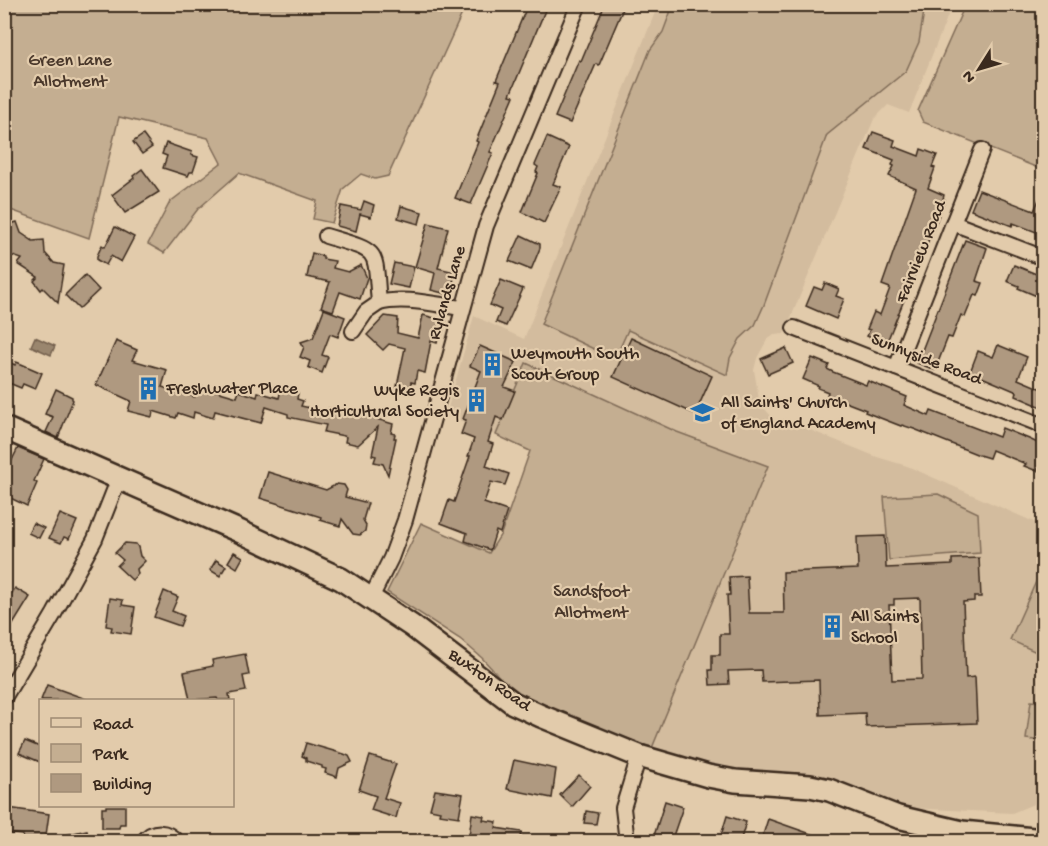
<svg xmlns="http://www.w3.org/2000/svg" width="1048" height="846" viewBox="0 0 1048 846" font-family="'Gochi Hand',sans-serif">
<style>
.built{fill:#d3bc9e}
.green{fill:#c4ae91;stroke:#806c58;stroke-width:1.5}
.water{fill:#9a866e;stroke:#74614e;stroke-width:1.5}
.building{fill:#af9980;stroke:#3b2a1e;stroke-width:1.5;fill-rule:evenodd}
.lines{fill:none;stroke-linecap:round;stroke-linejoin:round}
.minor-casing{stroke:#3b2a1e;stroke-width:18}
.highway-casing{stroke:#3b2a1e;stroke-width:26}
.minor{stroke:#e2cbab;stroke-width:14}
.highway{stroke:#e2cbab;stroke-width:21}
.labels{text-anchor:middle;dominant-baseline:central;stroke-width:4.5;stroke-linejoin:round;paint-order:stroke}
.park-label{font-size:18px;fill:#49372a;stroke:#e2cbab}
.street-label{font-size:18px;fill:#3b2a1e;stroke:#e2cbab}
.poi-label{font-size:18px;fill:#3b2a1e;stroke:#e2cbab;text-anchor:start}
</style>
<rect width="100%" height="100%" fill="#e2cbab"/>
<filter id="ink" filterUnits="userSpaceOnUse"><feTurbulence type="fractalNoise" baseFrequency=".0167" numOctaves="2"/><feDisplacementMap in="SourceGraphic" scale="12" xChannelSelector="R" yChannelSelector="G"/><feConvolveMatrix kernelMatrix="1 2 1 2 8 2 1 2 1" color-interpolation-filters="sRGB"/></filter>
<g filter="url(#ink)">
<path class="built" d="M 658,5 L 952,5 L 909,113 L 888,105 L 874,119 L 784,334 L 774,335 L 767,340 L 757,358 L 754,370 L 759,399 L 764,408 L 780,426 L 783,419 L 877,457 L 907,466 L 1043,526 L 1043,800 L 1012,813 L 909,808 L 829,785 L 710,769 L 652,748 L 767,466 L 677,432 L 526,363 L 496,435 L 446,415 L 474,316 L 524,339 Z"/>
<g class="green">
<path d="M 4,5 L 5,4 L 466,5 L 388,176 L 375,179 L 361,174 L 343,189 L 332,223 L 313,219 L 317,201 L 239,173 L 198,209 L 164,253 L 148,244 L 170,202 L 221,163 L 208,138 L 119,117 L 89,238 L 5,208 Z"/>
<path d="M 673,5 L 925,5 L 919,42 L 906,71 L 827,135 L 764,305 L 755,325 L 740,339 L 730,358 L 727,375 L 628,330 L 615,359 L 541,324 L 650,50 L 663,32 Z"/>
<path d="M 965,5 L 1043,5 L 1043,170 L 923,122 L 918,111 Z"/>
<path d="M 526,363 L 677,432 L 768,466 L 652,748 L 517,696 L 482,658 L 460,639 L 387,592 L 421,523 L 489,553 L 501,534 L 530,451 L 496,435 Z"/>
<path d="M 938,494 L 978,513 L 980,553 L 889,560 L 884,497 Z"/>
<path d="M 1043,566 L 1043,655 L 1010,640 Z"/>
<path d="M 1031,701 L 1043,702 L 1043,741 L 1026,739 Z"/>
</g>
<path class="water" d="M 35,337 L 55,346 L 51,355 L 31,346 Z"/>
<g class="building">
<path d="M 528,4 L 539,4 L 546,8 L 510,95 L 514,96 L 490,152 L 493,153 L 471,204 L 455,198 L 478,142 L 476,141 L 500,82 L 496,81 Z"/>
<path d="M 605,4 L 625,4 L 599,65 L 596,64 L 570,123 L 555,117 L 579,60 L 581,61 Z"/>
<path d="M 873,132 L 895,140 L 893,146 L 919,156 L 921,149 L 937,155 L 932,167 L 935,168 L 928,188 L 944,195 L 943,199 L 945,200 L 886,344 L 867,336 L 870,330 L 867,329 L 874,312 L 880,315 L 890,288 L 882,285 L 916,188 L 889,176 L 894,166 L 892,165 L 894,160 L 866,149 Z"/>
<path d="M 143,135 L 152,147 L 142,154 L 133,142 Z"/>
<path d="M 547,137 L 569,147 L 553,184 L 561,187 L 544,223 L 522,212 L 538,173 L 536,172 L 538,167 L 535,165 Z"/>
<path d="M 166,143 L 192,152 L 191,155 L 198,157 L 193,172 L 190,172 L 188,176 L 163,168 L 167,156 L 162,154 Z"/>
<path d="M 142,169 L 159,192 L 125,213 L 112,195 L 134,178 L 133,176 Z"/>
<path d="M 1044,188 L 1044,235 L 1013,223 L 1012,226 L 971,210 L 979,190 L 1034,211 Z"/>
<path d="M 364,201 L 374,205 L 371,217 L 360,214 L 356,231 L 337,226 L 341,206 L 361,210 Z"/>
<path d="M 401,206 L 422,212 L 419,224 L 398,218 Z"/>
<path d="M 17,222 L 21,233 L 33,241 L 44,240 L 45,253 L 54,263 L 64,265 L 58,303 L 43,288 L 41,290 L 34,281 L 38,277 L 18,264 L 22,259 L 4,253 L 4,226 Z"/>
<path d="M 428,223 L 448,228 L 438,268 L 455,272 L 451,295 L 431,290 L 435,273 L 415,267 Z"/>
<path d="M 115,227 L 134,237 L 121,262 L 111,256 L 106,265 L 97,260 L 97,256 L 102,245 L 105,247 Z"/>
<path d="M 521,235 L 540,244 L 540,248 L 531,270 L 509,261 Z"/>
<path d="M 965,240 L 987,248 L 976,281 L 983,283 L 978,296 L 974,295 L 965,317 L 961,315 L 952,338 L 948,337 L 935,370 L 917,363 Z"/>
<path d="M 312,253 L 323,256 L 323,259 L 335,261 L 333,268 L 348,272 L 361,265 L 367,278 L 360,299 L 340,292 L 333,311 L 321,307 L 330,282 L 307,277 Z"/>
<path d="M 394,263 L 414,267 L 409,288 L 389,284 Z"/>
<path d="M 1014,265 L 1044,277 L 1044,299 L 1018,288 L 1019,286 L 1007,281 Z"/>
<path d="M 85,275 L 99,290 L 79,309 L 65,295 Z"/>
<path d="M 501,280 L 523,289 L 506,326 L 496,322 L 501,310 L 490,305 Z"/>
<path d="M 825,283 L 839,289 L 836,296 L 844,299 L 836,319 L 806,306 L 814,287 L 822,290 Z"/>
<path d="M 324,309 L 345,317 L 338,337 L 330,334 L 322,355 L 328,357 L 322,373 L 308,367 L 310,361 L 300,357 L 304,347 L 301,342 L 313,338 Z"/>
<path d="M 423,315 L 446,321 L 442,334 L 439,334 L 437,343 L 431,341 L 425,373 L 417,371 L 415,383 L 411,382 L 409,394 L 396,391 L 405,348 L 389,344 L 383,350 L 367,335 L 385,316 L 398,318 L 397,333 L 418,338 Z"/>
<path d="M 631,338 L 712,376 L 695,414 L 613,377 Z"/>
<path d="M 116,341 L 137,350 L 132,360 L 167,370 L 162,387 L 195,397 L 197,389 L 202,390 L 203,387 L 237,397 L 239,391 L 257,397 L 258,392 L 279,398 L 281,389 L 283,389 L 298,393 L 297,399 L 303,401 L 301,406 L 328,412 L 329,408 L 360,414 L 393,424 L 391,433 L 395,434 L 394,438 L 396,438 L 388,475 L 383,464 L 374,462 L 376,456 L 372,455 L 378,427 L 358,445 L 345,442 L 346,437 L 344,436 L 324,432 L 326,425 L 288,417 L 288,414 L 266,407 L 261,423 L 215,411 L 213,418 L 194,412 L 193,418 L 178,413 L 176,418 L 153,411 L 152,417 L 128,411 L 131,401 L 96,385 Z"/>
<path d="M 998,345 L 1027,357 L 1018,379 L 1044,390 L 1044,408 L 1016,396 L 1017,392 L 970,372 L 978,351 L 993,357 Z"/>
<path d="M 480,346 L 516,362 L 504,387 L 515,391 L 503,420 L 496,417 L 488,442 L 493,444 L 486,466 L 509,474 L 505,485 L 491,482 L 484,503 L 507,511 L 500,533 L 496,531 L 490,550 L 465,541 L 467,533 L 441,523 L 449,500 L 454,502 L 470,456 L 468,456 L 474,439 L 461,434 L 466,420 L 463,419 L 481,371 L 470,366 Z"/>
<path d="M 786,348 L 793,363 L 768,374 L 761,359 Z"/>
<path d="M 812,358 L 829,365 L 827,369 L 833,372 L 866,385 L 868,381 L 907,397 L 904,405 L 929,416 L 931,411 L 999,437 L 1002,428 L 1029,439 L 1044,446 L 1044,465 L 1040,464 L 1037,471 L 1024,466 L 1026,464 L 992,450 L 989,458 L 979,455 L 914,429 L 902,425 L 901,426 L 865,412 L 866,410 L 827,395 L 828,392 L 818,388 L 819,386 L 803,379 Z"/>
<path d="M 4,360 L 15,365 L 16,362 L 19,363 L 42,373 L 35,389 L 23,384 L 21,388 L 4,381 Z"/>
<path d="M 56,389 L 72,397 L 72,399 L 73,400 L 58,438 L 46,432 L 53,417 L 45,414 Z"/>
<path d="M 18,448 L 44,459 L 34,481 L 37,483 L 27,506 L 4,495 L 4,476 Z"/>
<path d="M 268,472 L 326,490 L 337,484 L 344,485 L 347,490 L 345,497 L 368,503 L 363,520 L 366,525 L 365,531 L 360,535 L 353,534 L 342,519 L 340,526 L 320,520 L 321,517 L 260,498 Z"/>
<path d="M 60,514 L 77,521 L 69,539 L 64,537 L 61,543 L 49,538 Z"/>
<path d="M 33,523 L 44,528 L 39,538 L 28,533 Z"/>
<path d="M 885,536 L 886,568 L 952,565 L 952,559 L 979,558 L 981,597 L 974,597 L 974,601 L 963,602 L 966,678 L 975,677 L 977,723 L 866,727 L 865,713 L 820,715 L 819,680 L 762,682 L 761,670 L 728,671 L 729,684 L 710,685 L 709,670 L 712,670 L 712,655 L 720,655 L 720,634 L 729,634 L 727,595 L 730,595 L 729,577 L 747,576 L 749,613 L 784,613 L 783,572 L 858,569 L 857,537 ZM 920,598 L 922,679 L 892,680 L 889,605 L 894,605 L 894,599 Z"/>
<path d="M 125,543 L 136,544 L 138,547 L 140,556 L 145,561 L 137,569 L 138,574 L 132,580 L 117,566 L 123,560 L 115,553 Z"/>
<path d="M 234,552 L 243,557 L 237,568 L 228,562 Z"/>
<path d="M 216,560 L 226,566 L 220,576 L 210,570 Z"/>
<path d="M 4,588 L 12,593 L 15,588 L 30,597 L 4,639 Z"/>
<path d="M 164,591 L 178,597 L 172,611 L 184,616 L 180,626 L 154,617 Z"/>
<path d="M 110,598 L 123,600 L 122,605 L 135,607 L 131,634 L 111,631 L 112,627 L 106,626 Z"/>
<path d="M 245,654 L 249,675 L 243,676 L 246,691 L 229,694 L 230,700 L 218,700 L 217,698 L 190,700 L 184,672 L 213,666 L 212,660 Z"/>
<path d="M 47,685 L 86,699 L 86,700 L 41,700 Z"/>
<path d="M 25,741 L 40,747 L 40,762 L 19,753 Z"/>
<path d="M 306,743 L 344,754 L 349,756 L 352,762 L 339,768 L 337,777 L 325,773 L 326,769 L 322,768 L 322,766 L 306,761 L 306,758 L 302,756 Z"/>
<path d="M 370,756 L 396,764 L 384,798 L 400,803 L 396,818 L 371,810 L 376,796 L 359,790 Z"/>
<path d="M 514,760 L 556,769 L 552,798 L 507,789 Z"/>
<path d="M 579,775 L 590,786 L 572,807 L 560,795 Z"/>
<path d="M 435,790 L 463,794 L 459,817 L 439,814 L 440,811 L 430,809 Z"/>
<path d="M 665,801 L 683,807 L 671,842 L 652,842 Z"/>
<path d="M 106,806 L 125,806 L 125,824 L 120,824 L 119,828 L 102,828 L 102,808 L 106,808 Z"/>
<path d="M 8,808 L 49,814 L 45,842 L 22,842 L 23,835 L 5,833 Z"/>
<path d="M 586,811 L 598,813 L 596,824 L 584,823 Z"/>
<path d="M 472,814 L 484,816 L 483,820 L 497,822 L 496,828 L 522,832 L 520,842 L 487,842 L 487,838 L 469,836 Z"/>
<path d="M 727,816 L 746,822 L 740,842 L 719,842 Z"/>
<path d="M 768,819 L 828,840 L 827,842 L 773,842 L 762,838 Z"/>
<path d="M 87,830 L 89,842 L 56,842 L 56,837 Z"/>
</g>
<g class="lines">
<defs>
<g id="minor">
<path d="M 953,223 L 1044,258"/>
<path d="M 326,236 C 382,253 374,247 379,303 L 366,312 L 353,331"/>
<path d="M 379,303 C 405,296 436,305 462,308"/>
<path d="M 794,328 L 1044,426"/>
<path d="M 896,368 L 982,150"/>
<path d="M 371,598 L 391,558 L 405,520 L 486,226 L 579,4"/>
<path d="M 4,698 L 54,614 L 95,539 L 119,478"/>
<path d="M 143,842 C 153,829 167,830 177,842"/>
<path d="M 627,842 L 623,808 L 639,756"/>
</g>
<path id="highway" d="M 4,428 L 239,531 L 341,579 L 412,626 L 513,703 L 541,716 L 639,756 L 708,776 L 735,781 L 810,786 L 829,790 L 898,817 L 962,832 L 1044,840"/>
</defs>
<use href="#minor" class="minor-casing"/>
<use href="#highway" class="highway-casing"/>
<use href="#minor" class="minor"/>
<use href="#highway" class="highway"/>
</g>
</g>
<defs>
<symbol id="building-bare" viewBox="-9 -9 18 18"><path d="M-4-6H4V6H1V3H-1V6H-4ZM-2.5-4.3h1.7v1.8h-1.7ZM.8-4.3h1.7v1.8H.8ZM-2.5-1h1.7V.8h-1.7ZM.8-1h1.7V.8H.8Z" fill="#1f6fb2" stroke="#e2cbab" stroke-width="2.5" paint-order="stroke"/></symbol>
<symbol id="school-bare" viewBox="-9 -9 18 18"><path d="M0-5L7-2L0 1L-7-2ZM-4 1L0 2.5L4 1V4Q0 6-4 4Z" fill="#1f6fb2" stroke="#e2cbab" stroke-width="2.5" paint-order="stroke"/></symbol>
</defs>
<g fill-rule="evenodd">
<use href="#building-bare" x="476" y="348" width="33" height="33"/>
<use href="#building-bare" x="132" y="372" width="33" height="33"/>
<use href="#building-bare" x="460" y="384" width="33" height="33"/>
<use href="#school-bare" x="686" y="396" width="33" height="33"/>
<use href="#building-bare" x="816" y="610" width="33" height="33"/>
</g>
<g class="labels">
<g class="park-label">
<text x="70" y="61">Green Lane<tspan x="70" dy="21">Allotment</tspan></text>
<text x="591" y="592">Sandsfoot<tspan x="591" dy="21">Allotment</tspan></text>
</g>
<g class="street-label">
<text transform="translate(922 252) rotate(-68)">Fairview Road</text>
<text transform="translate(448 293) rotate(-74)">Rylands Lane</text>
<text transform="translate(926 360) rotate(21)">Sunnyside Road</text>
<text transform="translate(489 681) rotate(35)">Buxton Road</text>
</g>
<g class="poi-label">
<text x="511" y="354">Weymouth South<tspan x="511" dy="21">Scout Group</tspan></text>
<text x="166" y="389">Freshwater Place</text>
<text x="459" y="391" text-anchor="end">Wyke Regis<tspan x="459" dy="21">Horticultural Society</tspan></text>
<text x="721" y="403">All Saints' Church<tspan x="721" dy="21">of England Academy</tspan></text>
<text x="851" y="617">All Saints<tspan x="851" dy="21">School</tspan></text>
</g>
</g>
<rect width="1048" height="846" fill="none" stroke="#e2cbab" stroke-width="24"/>
<rect x="12" y="12" width="1024" height="822" fill="none" stroke="#3b2a1e" stroke-width="2" filter="url(#ink)"/>
<rect x="39" y="699" width="195" height="108" fill="#e2cbab" stroke="#9f8b73" stroke-width="1.5"/>
<rect x="51" y="718" width="30" height="9" fill="#e2cbab" stroke="#9f8b73" stroke-width="1.5"/>
<text x="93" y="729" font-size="18" fill="#3b2a1e">Road</text>
<rect x="51" y="744" width="30" height="18" fill="#c4ae91" stroke="#9f8b73" stroke-width="1.5"/>
<text x="93" y="759" font-size="18" fill="#3b2a1e">Park</text>
<rect x="51" y="774" width="30" height="18" fill="#af9980" stroke="#9f8b73" stroke-width="1.5"/>
<text x="93" y="789" font-size="18" fill="#3b2a1e">Building</text>
<g transform="translate(979 69) rotate(233)" stroke="#e2cbab" stroke-width="4.5" paint-order="stroke">
<path d="M0-4.5L10 22L0 15L-10 22Z" fill="#3b2a1e"/>
<text y="-9" font-size="16" font-weight="bold" text-anchor="middle" fill="#3b2a1e">N</text>
</g>
</svg>
